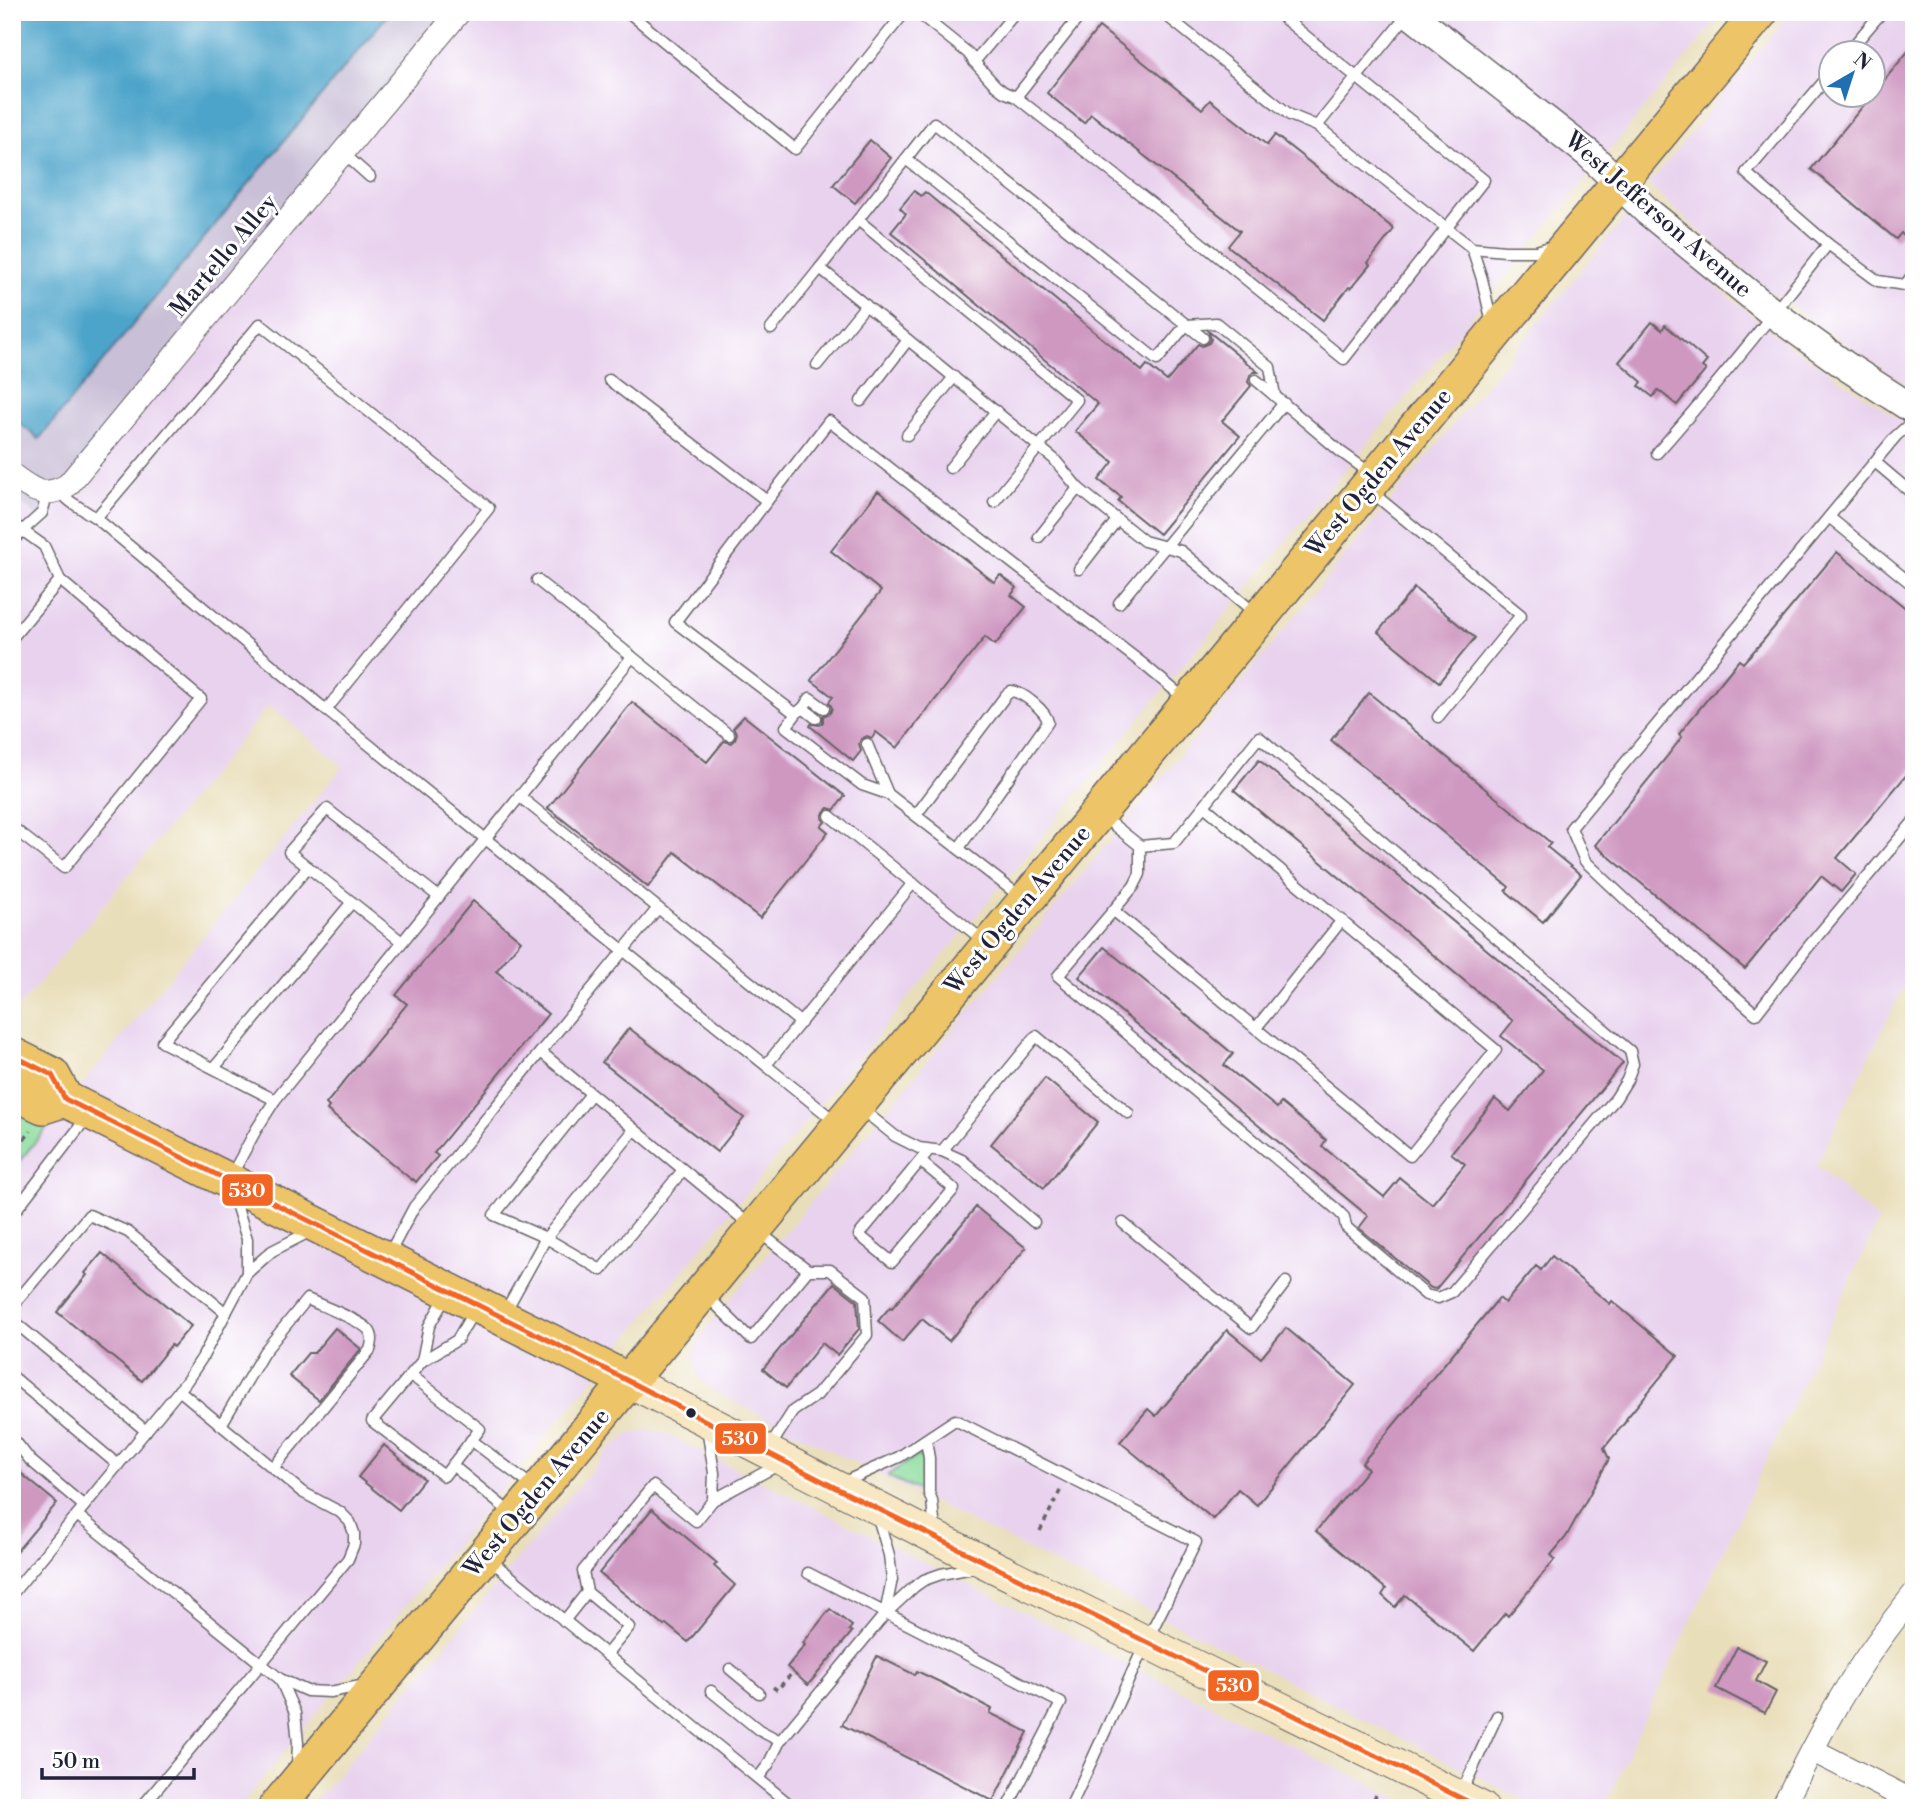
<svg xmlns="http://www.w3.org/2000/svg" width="1926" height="1820" viewBox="0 0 1926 1820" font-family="'Libre Bodoni',serif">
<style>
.built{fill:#e8d2ee;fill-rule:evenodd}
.industrial{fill:#c9bfd7}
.green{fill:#8bdc9d;stroke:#567f6c;stroke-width:2}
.water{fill:#4da4ca;stroke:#386382;stroke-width:2}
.building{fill:#cf98c1}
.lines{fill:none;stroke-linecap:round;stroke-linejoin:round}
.service-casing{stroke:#686467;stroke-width:13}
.minor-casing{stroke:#686467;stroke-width:25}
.tertiary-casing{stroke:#686467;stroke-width:31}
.secondary-casing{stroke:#686467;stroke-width:34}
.primary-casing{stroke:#686467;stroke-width:38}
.path{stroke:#686467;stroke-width:3.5;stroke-dasharray:5 5;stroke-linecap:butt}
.service{stroke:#fff;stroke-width:10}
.minor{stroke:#fff;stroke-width:23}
.tertiary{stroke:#fff;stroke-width:28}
.secondary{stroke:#f8e7c3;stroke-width:32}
.primary{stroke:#eec469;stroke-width:35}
.bus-1-casing{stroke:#fff;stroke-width:10}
.bus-1{stroke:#f26522;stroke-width:5}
.bus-dot{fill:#22223b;stroke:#fff;stroke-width:2.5}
.labels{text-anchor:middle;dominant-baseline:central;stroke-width:6;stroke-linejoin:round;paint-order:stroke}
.street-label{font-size:24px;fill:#22223b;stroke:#fff}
.line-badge{stroke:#fff;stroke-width:2.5}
.badge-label{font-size:19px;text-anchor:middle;font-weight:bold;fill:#fff}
</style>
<rect width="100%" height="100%" fill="#fff"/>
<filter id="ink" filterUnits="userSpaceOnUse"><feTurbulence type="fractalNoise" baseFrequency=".0143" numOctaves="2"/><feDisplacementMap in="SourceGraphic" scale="14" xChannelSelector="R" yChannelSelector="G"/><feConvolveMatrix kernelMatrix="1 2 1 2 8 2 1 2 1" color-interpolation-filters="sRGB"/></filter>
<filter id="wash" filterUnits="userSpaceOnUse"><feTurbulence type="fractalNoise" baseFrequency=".00686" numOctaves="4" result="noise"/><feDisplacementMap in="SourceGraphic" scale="28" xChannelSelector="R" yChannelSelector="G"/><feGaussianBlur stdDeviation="1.57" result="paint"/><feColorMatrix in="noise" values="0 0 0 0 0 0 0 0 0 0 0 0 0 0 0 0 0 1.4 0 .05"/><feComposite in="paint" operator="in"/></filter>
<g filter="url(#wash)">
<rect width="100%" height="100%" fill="#e9deba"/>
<g class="built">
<path d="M 446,12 L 959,12 L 965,17 L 968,12 L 1724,12 L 238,1808 L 12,1808 L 12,1170 L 343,766 L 269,705 L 12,1016 L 12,496 L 39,518 Z"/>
<path d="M 1791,12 L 1914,12 L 1914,390 L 1763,287 L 1648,185 ZM 1832,52 L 1874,52 L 1874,94 L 1832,94 Z"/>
<path d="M 1628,214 L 1786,343 L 1914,429 L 1914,966 L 1816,1165 L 1878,1221 L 1603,1808 L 1540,1808 L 713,1391 L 698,1376 L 693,1356 L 700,1336 Z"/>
<path d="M 650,1430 L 660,1431 L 1417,1808 L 310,1808 L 611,1447 L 629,1434 Z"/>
</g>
<path class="industrial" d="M 12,12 L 446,12 L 39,518 L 12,496 Z"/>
<g class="green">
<path d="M 12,1106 L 50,1124 L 12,1170 Z"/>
<path d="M 916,1456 L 919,1456 L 924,1460 L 921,1478 L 922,1491 L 921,1491 L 889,1477 L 888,1475 Z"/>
</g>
<path class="water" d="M 12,12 L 390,12 L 39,439 L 12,417 Z"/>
<g id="blocks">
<g class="building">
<path d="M 1099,27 L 1202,109 L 1210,100 L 1267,145 L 1275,135 L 1394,229 L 1368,263 L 1370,265 L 1351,288 L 1349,287 L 1323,320 L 1228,246 L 1240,231 L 1091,114 L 1084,123 L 1047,93 Z"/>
<path d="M 1914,44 L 1914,228 L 1906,238 L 1901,233 L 1896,239 L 1811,169 Z"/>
<path d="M 870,140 L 891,158 L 855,203 L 833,185 Z"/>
<path d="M 914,191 L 921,196 L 925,192 L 1142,371 L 1147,365 L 1167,381 L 1198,344 L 1202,346 L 1209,343 L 1211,339 L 1208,331 L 1258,372 L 1254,372 L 1250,375 L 1248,382 L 1251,386 L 1222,421 L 1240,436 L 1159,534 L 1118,501 L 1121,497 L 1099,480 L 1113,462 L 1075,431 L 1098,404 L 891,232 L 906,214 L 900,208 Z"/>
<path d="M 1652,322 L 1662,330 L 1665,325 L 1707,361 L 1702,367 L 1706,370 L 1677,405 L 1658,390 L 1653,397 L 1639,386 L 1642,382 L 1619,362 Z"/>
<path d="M 878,491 L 994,582 L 1000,575 L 1017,588 L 1011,595 L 1026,607 L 995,645 L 985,637 L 897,748 L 876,732 L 872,738 L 867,736 L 861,739 L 859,744 L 861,751 L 853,761 L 810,726 L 811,724 L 820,725 L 823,722 L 823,716 L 830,713 L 832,708 L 829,702 L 833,697 L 811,680 L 881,591 L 831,551 Z"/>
<path d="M 1837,552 L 1914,615 L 1914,766 L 1837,858 L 1856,874 L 1841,892 L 1821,876 L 1745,969 L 1595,845 L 1665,759 L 1682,737 L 1679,734 L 1739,660 L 1743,663 L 1762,642 Z"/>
<path d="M 1414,588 L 1475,638 L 1439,682 L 1378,632 Z"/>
<path d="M 1369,693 L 1551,843 L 1547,847 L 1581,875 L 1543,922 L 1506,891 L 1509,887 L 1331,740 Z"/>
<path d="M 632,702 L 707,762 L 724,741 L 731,743 L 735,739 L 737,733 L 733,728 L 744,716 L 845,796 L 834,810 L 828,808 L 824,812 L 822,818 L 825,822 L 821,826 L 828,832 L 760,918 L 675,852 L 648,887 L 548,808 Z"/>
<path d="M 1259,760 L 1623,1063 L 1436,1289 L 1431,1288 L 1359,1228 L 1368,1216 L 1079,977 L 1104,947 L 1233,1054 L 1224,1065 L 1277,1108 L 1281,1103 L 1326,1140 L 1322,1146 L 1384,1197 L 1400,1178 L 1432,1204 L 1465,1164 L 1451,1153 L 1495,1099 L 1510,1111 L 1543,1070 L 1501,1036 L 1513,1021 L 1234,790 Z"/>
<path d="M 473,901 L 521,941 L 496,971 L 548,1014 L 434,1153 L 438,1156 L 416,1182 L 413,1179 L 412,1180 L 327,1110 L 329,1107 L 326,1104 L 407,1004 L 396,995 Z"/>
<path d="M 629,1028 L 744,1118 L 717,1152 L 602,1062 Z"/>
<path d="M 1045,1078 L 1098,1122 L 1044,1188 L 991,1144 Z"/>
<path d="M 976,1207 L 1026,1248 L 949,1341 L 922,1319 L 902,1342 L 878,1321 L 890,1307 L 892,1308 Z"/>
<path d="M 102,1253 L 191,1326 L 173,1347 L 171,1345 L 142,1381 L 57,1312 L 87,1275 L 85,1273 Z"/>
<path d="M 1552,1256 L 1610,1304 L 1612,1301 L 1678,1356 L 1626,1419 L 1627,1420 L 1604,1448 L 1609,1459 L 1566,1537 L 1551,1555 L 1555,1559 L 1508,1616 L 1505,1613 L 1474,1651 L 1405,1595 L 1395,1607 L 1382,1595 L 1386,1589 L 1316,1531 L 1368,1469 L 1362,1463 L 1499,1298 L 1505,1303 L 1536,1266 L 1541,1270 Z"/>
<path d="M 834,1283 L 857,1301 L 859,1329 L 837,1355 L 822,1343 L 786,1388 L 763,1369 Z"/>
<path d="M 335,1328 L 361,1349 L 319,1400 L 289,1376 L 308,1353 L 314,1353 Z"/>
<path d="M 1286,1328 L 1355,1385 L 1257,1505 L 1238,1489 L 1213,1519 L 1120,1442 L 1148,1409 L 1156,1416 L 1227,1330 L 1261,1358 Z"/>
<path d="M 384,1445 L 424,1479 L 399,1510 L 358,1477 Z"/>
<path d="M 12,1466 L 57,1503 L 12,1557 Z"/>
<path d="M 652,1509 L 717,1563 L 714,1566 L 735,1585 L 688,1642 L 666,1624 L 664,1626 L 599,1573 Z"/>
<path d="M 830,1609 L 852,1626 L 849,1630 L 852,1632 L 808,1685 L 787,1667 L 805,1645 L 803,1643 Z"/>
<path d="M 1737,1647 L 1766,1661 L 1756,1681 L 1776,1692 L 1765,1713 L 1716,1688 Z"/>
<path d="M 877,1656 L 915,1675 L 917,1671 L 942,1683 L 992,1709 L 990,1713 L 1028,1732 L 993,1801 L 842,1725 Z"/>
</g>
</g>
</g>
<g filter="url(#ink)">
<use href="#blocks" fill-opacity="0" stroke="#686467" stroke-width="2"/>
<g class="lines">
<defs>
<g id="service">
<path d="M 628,12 L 795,149 L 905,12"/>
<path d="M 917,12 L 968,53 L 977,65 L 996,86 L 1004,92 L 1016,97"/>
<path d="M 1083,12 L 1016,97 L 1178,224 L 1344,359 L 1484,180 L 1276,12"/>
<path d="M 1162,12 L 1290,115 L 1317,126"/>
<path d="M 1409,13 L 1317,126 L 1472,248 L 1505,251 L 1536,251 L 1553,246"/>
<path d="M 1848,52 L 1882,12"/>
<path d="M 974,62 L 1016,12"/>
<path d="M 343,153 L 370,177"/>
<path d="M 906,159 L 1157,360 L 1186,325 L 1216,323 L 1270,367 L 1275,396"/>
<path d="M 858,220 L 1077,400 L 994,502"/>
<path d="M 1828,244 L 1746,173 L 1832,72"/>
<path d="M 1472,248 L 1482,279 L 1492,323"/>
<path d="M 1905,285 L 1914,273"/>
<path d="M 771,329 L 820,268"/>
<path d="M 1203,338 L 934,123 L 820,268 L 1054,459 L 1078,488 L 1144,541 L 1181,551 L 1255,613"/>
<path d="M 817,365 L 866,305"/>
<path d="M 609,380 L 767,501 L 675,622 L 796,714 L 786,727 L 862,785 L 888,794 L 1022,898"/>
<path d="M 1256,380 L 1341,452 L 1373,475"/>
<path d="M 861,401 L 908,340"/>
<path d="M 1914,420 L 1896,436 L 1571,828 L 1585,861 L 1644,917 L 1756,1014 L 1809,946 L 1914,821"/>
<path d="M 907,435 L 954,377"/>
<path d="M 1657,453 C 1717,385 1773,315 1828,244 L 1878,281 L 1905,285 L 1914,289"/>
<path d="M 1875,462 L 1914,495"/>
<path d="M 950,468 L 996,411"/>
<path d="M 1369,490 L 1521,615 L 1438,717"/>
<path d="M 58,491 L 71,502 L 96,518 L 326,710 L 489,508 L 260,324 L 96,518"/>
<path d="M 767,501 L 829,421 L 1143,664 L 1185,699"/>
<path d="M 1829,517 L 1914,586"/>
<path d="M 12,523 L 44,546 L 60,580 L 201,699 L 64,868 L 12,827"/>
<path d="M 1039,537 L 1078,488"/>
<path d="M 12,542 L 22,531 L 42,513 L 48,492"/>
<path d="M 1079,569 L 1117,520"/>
<path d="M 537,580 L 729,735"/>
<path d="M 1119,603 L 1284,403"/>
<path d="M 12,638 L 60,580"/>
<path d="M 803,708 L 810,698 L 824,708"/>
<path d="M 326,710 L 836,1122"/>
<path d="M 798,712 L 803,708 L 816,718"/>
<path d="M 867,744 L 888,794"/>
<path d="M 519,796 L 801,1023"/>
<path d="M 916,815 L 1006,695 L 1011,691 C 1023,692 1046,711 1048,722 L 959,848"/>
<path d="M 1101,815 L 1140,846 L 1174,843 L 1259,737 L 1630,1051 L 1633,1064 L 1627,1080 L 1616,1098 L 1452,1292 L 1438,1298 L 1426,1295 L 1346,1227 L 1344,1217 L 1335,1208 L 1058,976 L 1134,886 L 1140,874 L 1140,846"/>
<path d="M 830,816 L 985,942"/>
<path d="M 1114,911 L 1410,1156 L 1496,1050 L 1204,806"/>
<path d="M 402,942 L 289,852 L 327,809 L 439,897"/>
<path d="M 1256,1028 L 1342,920"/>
<path d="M 541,1052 L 755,1229 L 808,1270 L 751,1339 L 705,1294"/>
<path d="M 766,1065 L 913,883"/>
<path d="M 214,1068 L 352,902"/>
<path d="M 591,1094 L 494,1215 L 546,1238 L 601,1270 L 683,1170"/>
<path d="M 275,1100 L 162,1042 L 308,867"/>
<path d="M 859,1107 L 895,1136 L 919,1148 L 942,1151 L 962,1160 L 1034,1222"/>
<path d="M 942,1151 L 1036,1036 L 1128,1113"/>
<path d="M 920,1161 L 954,1189 L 892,1262 L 859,1235 L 920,1161 L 929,1150"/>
<path d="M 231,1176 L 256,1130 L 275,1100 L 632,657"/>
<path d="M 232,1191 L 247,1239 L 247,1273"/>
<path d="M 12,1215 L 88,1116"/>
<path d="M 1123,1223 L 1251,1328 L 1286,1282"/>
<path d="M 388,1256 L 414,1207 L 658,908"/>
<path d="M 12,1307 L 89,1215 L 128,1232 L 226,1313"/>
<path d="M 505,1312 L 546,1238 L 634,1130"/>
<path d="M 12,1320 L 146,1431"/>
<path d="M 422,1361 L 429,1326 L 446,1296"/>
<path d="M 411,1375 L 480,1429 L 444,1476 L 372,1421 L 422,1361 L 457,1340 L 475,1309"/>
<path d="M 12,1376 L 118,1465"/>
<path d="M 221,1425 L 264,1352 L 307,1299 C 322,1306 358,1319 368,1329 C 374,1336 372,1343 370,1350 L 273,1468"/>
<path d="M 707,1427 L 714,1473 L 713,1500"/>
<path d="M 12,1437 L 30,1460 L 84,1506"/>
<path d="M 471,1440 L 536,1489"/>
<path d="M 926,1441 L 929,1458 L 929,1493 L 932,1500 L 935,1531"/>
<path d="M 768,1450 L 793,1411 L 817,1395 L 867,1335 L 865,1297 L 830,1270 L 808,1270"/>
<path d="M 452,1465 L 512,1514"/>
<path d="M 842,1483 L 899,1457 L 955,1420 L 1196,1542 L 1146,1642 L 1070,1808"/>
<path d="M 877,1514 L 889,1555 L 892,1579 L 885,1614"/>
<path d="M 77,1515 L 280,1679 L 307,1691 L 330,1692 L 366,1685"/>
<path d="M 489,1559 L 794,1808"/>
<path d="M 808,1573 L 1061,1703 L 1007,1808"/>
<path d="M 587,1592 L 629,1627 L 606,1655"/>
<path d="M 12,1594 L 186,1382 L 202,1358 L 247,1273 L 272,1251 L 311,1231"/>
<path d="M 564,1621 L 587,1592 L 583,1571 L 653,1486 L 696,1521 L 713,1500 L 780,1464"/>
<path d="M 730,1669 L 759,1693"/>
<path d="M 280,1679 L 295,1713 L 298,1743 L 297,1768"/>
<path d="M 711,1691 L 759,1730 L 780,1741"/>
<path d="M 758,1778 L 768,1765 L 780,1741 L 885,1614 L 914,1587 L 924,1580 L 941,1574 L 978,1567"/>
<path d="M 1461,1794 L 1497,1716"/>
<path d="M 141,1808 L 348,1559 L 354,1544 L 354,1533 L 350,1522 L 340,1512 L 302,1492 L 179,1390"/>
</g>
<g id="minor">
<path d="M 12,475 C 33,491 44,499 68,485 L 459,12"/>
<path d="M 1812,1750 L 1914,1802"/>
<path d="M 1782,1808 C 1804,1766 1824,1723 1850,1683 C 1869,1652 1891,1623 1914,1594"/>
</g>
<path id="tertiary" d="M 1408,12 L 1589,154 L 1647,211 L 1774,314 L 1846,366 L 1914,410"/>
<path id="secondary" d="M 629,1381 L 936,1538 L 1482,1808"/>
<g id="primary">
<path d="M 12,1055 L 52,1075 L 65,1099 L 629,1381"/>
<path d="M 12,1091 L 43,1106 L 65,1099"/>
<path d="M 276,1808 L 1760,12"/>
</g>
</defs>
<use href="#service" class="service-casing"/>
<use href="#minor" class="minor-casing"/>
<use href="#tertiary" class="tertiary-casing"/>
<use href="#secondary" class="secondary-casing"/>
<use href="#primary" class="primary-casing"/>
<g class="path">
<path d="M 12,1155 L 31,1131"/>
<path d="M 1040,1531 L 1061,1489"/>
<path d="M 773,1687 L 777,1690 L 793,1672"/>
<path d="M 1369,1808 L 1376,1795"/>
</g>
<use href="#service" class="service"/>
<use href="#minor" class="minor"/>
<use href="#tertiary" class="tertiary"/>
<use href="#secondary" class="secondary"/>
<use href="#primary" class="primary"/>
<defs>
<path id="bus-1" d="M 12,1055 L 52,1075 L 65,1099 L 576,1354 L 834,1487 L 1481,1808"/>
</defs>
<use href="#bus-1" class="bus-1-casing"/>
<use href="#bus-1" class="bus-1"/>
</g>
</g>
<circle class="bus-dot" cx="691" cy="1413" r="6"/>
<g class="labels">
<g class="street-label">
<text transform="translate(1658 215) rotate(41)">West Jefferson Avenue</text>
<text transform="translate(224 256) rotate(-50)">Martello Alley</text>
<text transform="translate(1379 473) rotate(-50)">West Ogden Avenue</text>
<text transform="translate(1018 910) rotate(-50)">West Ogden Avenue</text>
<text transform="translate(537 1493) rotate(-50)">West Ogden Avenue</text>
</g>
</g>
<g class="line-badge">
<rect x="221" y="1173" width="53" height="34" rx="7" fill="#f26522"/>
<rect x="714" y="1422" width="53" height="33" rx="7" fill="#f26522"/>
<rect x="1207" y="1669" width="53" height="33" rx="7" fill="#f26522"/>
</g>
<g class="badge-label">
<text x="247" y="1197">530</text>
<text x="740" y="1445">530</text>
<text x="1234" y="1692">530</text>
</g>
<rect width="1926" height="1820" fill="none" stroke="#fff" stroke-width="42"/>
<g transform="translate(1852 74) rotate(39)"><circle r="33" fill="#ffffff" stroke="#a7a7b1" stroke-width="2"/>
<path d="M0-5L12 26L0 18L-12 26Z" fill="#1f6fb2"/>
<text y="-10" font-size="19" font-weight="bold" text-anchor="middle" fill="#22223b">N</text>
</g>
<path d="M42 1768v10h152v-10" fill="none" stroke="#22223b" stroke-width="3.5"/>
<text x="52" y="1768" font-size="21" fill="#22223b" stroke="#ffffff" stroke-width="5" paint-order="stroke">50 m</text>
</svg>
